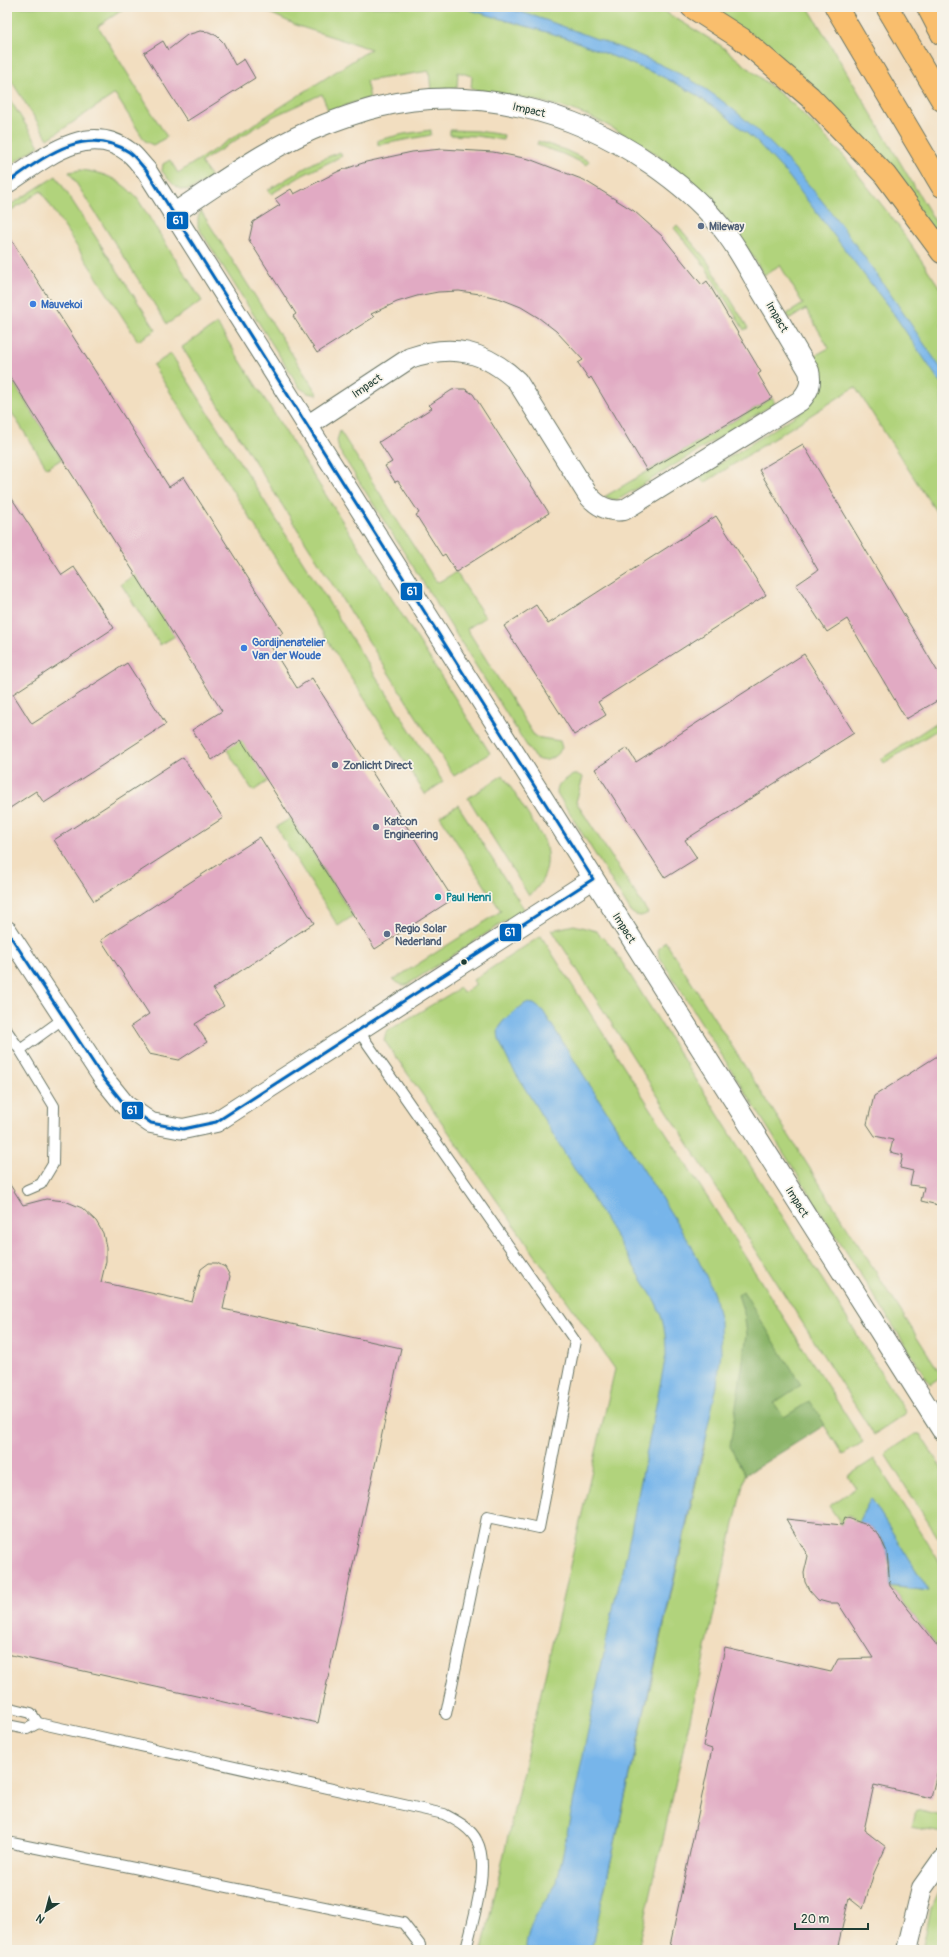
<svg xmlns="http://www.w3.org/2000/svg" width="949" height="1957" viewBox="0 0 949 1957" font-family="Pangolin,sans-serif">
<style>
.green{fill:#b1d37b;stroke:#688858}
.forest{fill:#8cb56b;stroke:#567950}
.water{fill:#77b5ea;stroke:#4b798f}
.building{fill:#e1aac3}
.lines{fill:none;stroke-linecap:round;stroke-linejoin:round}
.service-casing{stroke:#697565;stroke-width:12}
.minor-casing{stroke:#697565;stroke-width:22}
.motorway-casing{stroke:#697565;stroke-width:24}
.service{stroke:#fff;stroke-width:10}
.minor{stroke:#fff;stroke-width:20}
.motorway{stroke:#f9be6d;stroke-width:22}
.bus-1-casing{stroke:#f7f3e8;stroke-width:6}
.bus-1{stroke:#0065bd;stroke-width:3}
.service-dot{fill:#5c6f8a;stroke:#f7f3e8;stroke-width:1.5}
.shop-dot{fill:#3f7fe0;stroke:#f7f3e8;stroke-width:1.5}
.culture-dot{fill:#0f9aa8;stroke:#f7f3e8;stroke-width:1.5}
.bus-dot{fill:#1f3d34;stroke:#f7f3e8;stroke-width:1.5}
.labels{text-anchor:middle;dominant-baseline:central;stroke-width:3.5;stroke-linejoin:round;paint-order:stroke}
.street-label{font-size:11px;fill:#1f3d34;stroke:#f7f3e8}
.service-label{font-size:11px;font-weight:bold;fill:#4e5e75;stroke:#f7f3e8;text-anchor:start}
.shop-label{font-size:11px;font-weight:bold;fill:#366cbe;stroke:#f7f3e8;text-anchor:start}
.culture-label{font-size:11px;font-weight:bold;fill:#0d838f;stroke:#f7f3e8;text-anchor:start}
.line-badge{stroke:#f7f3e8;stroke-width:1.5}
.badge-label{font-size:11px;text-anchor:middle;font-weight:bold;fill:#fff}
</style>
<rect width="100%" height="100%" fill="#f7f3e8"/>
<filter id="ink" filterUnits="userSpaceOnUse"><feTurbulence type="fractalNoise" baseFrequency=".025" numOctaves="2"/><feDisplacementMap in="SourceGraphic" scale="8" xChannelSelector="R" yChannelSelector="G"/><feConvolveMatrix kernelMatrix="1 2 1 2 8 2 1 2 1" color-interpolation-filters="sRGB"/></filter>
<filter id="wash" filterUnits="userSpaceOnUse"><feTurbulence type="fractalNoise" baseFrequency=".012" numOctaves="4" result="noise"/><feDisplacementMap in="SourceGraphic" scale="16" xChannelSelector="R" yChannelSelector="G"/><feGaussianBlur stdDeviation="0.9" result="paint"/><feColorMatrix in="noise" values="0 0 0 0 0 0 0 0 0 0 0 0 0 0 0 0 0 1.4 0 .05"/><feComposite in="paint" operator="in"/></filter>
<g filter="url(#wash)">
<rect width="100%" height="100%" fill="#f2dec0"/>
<g class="green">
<path d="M 7,7 L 127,7 L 98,26 L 167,137 L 153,145 L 145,141 L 115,94 L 48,139 L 7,74 Z"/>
<path d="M 257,7 L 657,7 L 720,45 L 795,106 L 843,155 L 899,227 L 942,291 L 942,521 L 855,387 L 704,483 L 700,476 L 804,410 C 820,395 825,378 812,357 L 829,348 L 806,309 L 790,319 L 787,314 L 803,304 L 780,265 L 764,275 C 729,215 686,169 625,135 C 607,125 589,115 569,109 C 537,100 505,94 471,89 L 472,76 L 458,72 L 457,88 L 431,90 L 429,71 L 366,81 L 370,98 L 349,104 L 329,113 L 322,94 L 274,116 L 201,162 L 211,177 C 187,194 180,196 162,171 L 163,164 L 170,160 L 178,173 L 371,49 L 298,26 Z"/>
<path d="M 709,7 L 808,7 L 942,233 L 942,240 Z"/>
<path d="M 7,95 L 39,146 L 7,167 L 7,144 L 12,141 L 7,133 Z"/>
<path d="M 431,130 L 431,135 L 378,145 L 378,140 L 404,134 Z"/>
<path d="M 450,130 L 478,131 L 504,135 L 503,140 L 477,136 L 450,135 Z"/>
<path d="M 538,141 L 565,150 L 589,161 L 587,165 L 563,154 L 537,145 Z"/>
<path d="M 340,152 L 342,156 L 303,175 L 271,194 L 268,190 L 315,162 Z"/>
<path d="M 80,170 C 106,173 119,179 137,198 L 202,301 L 167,324 L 69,172 Z"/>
<path d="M 56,176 L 156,330 L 138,341 L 41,191 L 7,213 L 7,207 Z"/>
<path d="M 201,211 L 318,395 L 308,393 L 300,388 L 198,227 L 198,217 Z"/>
<path d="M 677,225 L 706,259 L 748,328 L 744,330 L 704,265 L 674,228 Z"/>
<path d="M 217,324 L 490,753 L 454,776 L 182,347 Z"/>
<path d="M 171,354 L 443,782 L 425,794 L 153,365 Z"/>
<path d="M 7,372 L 62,459 L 47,468 L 7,405 Z"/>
<path d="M 772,398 L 775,403 L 621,498 L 616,500 L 604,497 Z"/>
<path d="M 340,431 L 437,583 L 456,572 L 485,617 L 467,629 L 535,737 L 560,741 L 562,748 C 555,758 544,765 534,757 L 339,450 L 337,440 Z"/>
<path d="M 136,574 L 175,636 L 160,645 L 121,584 Z"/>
<path d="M 224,713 L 268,781 L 253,791 L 227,750 Z"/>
<path d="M 942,719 L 942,727 L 884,763 L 881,759 Z"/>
<path d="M 503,775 L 544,840 C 551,861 547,881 529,896 L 468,798 Z"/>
<path d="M 573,775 L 578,775 L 583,777 L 576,802 L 648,913 C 641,917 637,917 631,912 L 557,793 C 557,783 565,780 573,775 Z"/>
<path d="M 458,805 L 524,909 L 407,985 L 402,985 L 393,980 L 501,911 L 440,816 Z"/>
<path d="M 291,818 L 353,916 L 338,926 L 276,827 Z"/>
<path d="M 574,925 L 596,931 L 613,948 L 906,1412 L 903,1416 L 874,1435 L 552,930 Z"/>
<path d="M 541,936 L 863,1442 L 843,1455 L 824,1425 L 745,1475 L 638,1950 L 586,1950 L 604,1892 L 705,1444 L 688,1250 L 689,1243 L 655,1189 L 659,1300 L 671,1351 L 564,1882 L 534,1950 L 482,1950 L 615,1369 L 384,1040 L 386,1032 L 460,988 L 463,993 L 476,985 L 473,980 Z"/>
<path d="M 665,941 L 942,1376 L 930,1384 L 659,956 L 658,950 Z"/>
<path d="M 915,1434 L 920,1434 L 942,1469 L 942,1544 L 885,1454 Z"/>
<path d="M 874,1459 L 942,1566 L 942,1652 L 890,1586 L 929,1591 L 871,1499 L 851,1536 L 854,1518 L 847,1516 L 842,1525 L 829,1506 L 856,1488 L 848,1476 Z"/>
<path d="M 916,1810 L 942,1816 L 942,1833 L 912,1827 Z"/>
<path d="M 942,1885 L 941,1950 L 922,1950 L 931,1909 Z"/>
</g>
<path class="forest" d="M 743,1291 L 801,1385 L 774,1403 L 784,1417 L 810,1401 L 825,1425 L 745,1475 L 730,1446 L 747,1334 L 744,1313 L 738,1295 Z"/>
<g class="water">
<path d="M 460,7 C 473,7 488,5 501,7 C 533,14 564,27 594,38 C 629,51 664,64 696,83 C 798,146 875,273 942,370 L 942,385 L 891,310 L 787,174 L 756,141 L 725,115 L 695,94 L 659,75 L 567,38 Z"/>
<path d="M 526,1003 L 534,1004 L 543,1011 L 691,1245 L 707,1278 L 714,1295 L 720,1322 L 721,1352 L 717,1385 L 591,1950 L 526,1950 C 526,1925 544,1902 557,1882 L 617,1589 L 622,1576 L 666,1355 C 666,1335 664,1319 655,1301 L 510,1064 C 491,1026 494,1027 526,1003 Z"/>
<path d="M 871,1498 L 929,1591 L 890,1586 C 891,1558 888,1532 858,1522 Z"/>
</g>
<g id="blocks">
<g class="building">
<path d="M 200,31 L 209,32 L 217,36 L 223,42 L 235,65 L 244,59 L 255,78 L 187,121 L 144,53 L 163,41 L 168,50 L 187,35 Z"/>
<path d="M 442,149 L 493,152 L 529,159 L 584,180 L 634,211 L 662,236 L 702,285 L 707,281 L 761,372 L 758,374 L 772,398 L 647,471 L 591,377 L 589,379 L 578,363 L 583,360 L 556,331 L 539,318 L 521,307 L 501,299 L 480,294 L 459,291 L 438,292 L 417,296 L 397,302 L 371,314 L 374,317 L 317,353 L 293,316 L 296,314 L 249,240 L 253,222 L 280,205 L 275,199 L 291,189 L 294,194 L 339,171 L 366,162 L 412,152 Z"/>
<path d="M 7,233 L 169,487 L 184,477 L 234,556 L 283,633 L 268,642 L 297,688 L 312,678 L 453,899 L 375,949 L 241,740 L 212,760 L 192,730 L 222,711 L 7,372 Z"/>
<path d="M 458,389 L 465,389 L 473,394 L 549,513 L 456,572 L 445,554 L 442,556 L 416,515 L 419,513 L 398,481 L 395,482 L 385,466 L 392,462 L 379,442 L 432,408 L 429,405 L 452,390 Z"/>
<path d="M 803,444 L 942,679 L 942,698 L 906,719 L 847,619 L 827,632 L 796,585 L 818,570 L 759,470 Z"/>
<path d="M 7,491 L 62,575 L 74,567 L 114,628 L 13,694 L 32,724 L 127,663 L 166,724 L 44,803 L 36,791 L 7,810 Z"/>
<path d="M 716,516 L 766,595 L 598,702 L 606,715 L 574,735 L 504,626 L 536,605 L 548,624 Z"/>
<path d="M 804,654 L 854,733 L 685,840 L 697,858 L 665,878 L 595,769 L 627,748 L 636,762 Z"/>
<path d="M 183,757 L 223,818 L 94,901 L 54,840 Z"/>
<path d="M 260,837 L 314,923 L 213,989 L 224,1006 L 195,1024 L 207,1042 L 179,1060 L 149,1054 L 131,1026 L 149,1014 L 101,940 Z"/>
<path d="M 942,1053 L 942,1206 L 921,1201 L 924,1187 L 910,1185 L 913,1171 L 900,1168 L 903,1155 L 890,1152 L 893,1140 L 875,1136 L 867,1124 L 874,1096 Z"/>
<path d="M 7,1180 L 23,1205 L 46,1199 L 65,1201 L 82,1208 L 96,1221 L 103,1233 L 106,1247 L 106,1261 L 101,1282 L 192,1302 L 201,1269 L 209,1263 L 217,1263 L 225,1267 L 230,1276 L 223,1309 L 401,1348 L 318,1723 L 7,1654 Z"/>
<path d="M 845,1517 L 867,1525 L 879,1535 L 887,1552 L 890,1586 L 942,1652 L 942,1760 L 940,1761 L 931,1798 L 874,1785 L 864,1830 L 886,1847 L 874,1873 L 863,1909 L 849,1898 L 837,1950 L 669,1950 L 712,1749 L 703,1746 L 725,1648 L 831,1672 L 838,1659 L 873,1658 L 838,1603 L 829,1603 L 818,1600 L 809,1590 L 805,1582 L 804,1573 L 808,1556 L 786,1519 L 842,1525 Z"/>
</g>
</g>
</g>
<g filter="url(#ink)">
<use href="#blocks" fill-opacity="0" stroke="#697565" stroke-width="1"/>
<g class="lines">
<defs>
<g id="service">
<path d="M 358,1030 L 575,1341 L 539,1528 L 487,1517 L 446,1714"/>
<path d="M 7,1031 L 20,1050"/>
<path d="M 27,1190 L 41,1184 L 53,1164 L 54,1106 L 20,1050 L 64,1018"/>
<path d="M 7,1707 L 31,1713 L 38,1723 L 444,1814 C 457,1821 471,1828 477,1841 C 491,1867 472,1922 466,1950"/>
<path d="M 7,1725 L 27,1729 L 38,1723"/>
<path d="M 7,1842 L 403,1923 L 420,1945 L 419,1950"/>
</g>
<g id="minor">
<path d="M 7,183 C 42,160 87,120 129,152 C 135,156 140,164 146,170 L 942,1430"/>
<path d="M 173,214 C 222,182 271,145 326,124 C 342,118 361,111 378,107 C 471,84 573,110 651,164 C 674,180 698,199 716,221 C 733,240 746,264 759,287 C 776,315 792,343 809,371 C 812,384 809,391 800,401 L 624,510 C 609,512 598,507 588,495 L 517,381 C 485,351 452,343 410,358 L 307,426"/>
<path d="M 7,931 L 104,1079 L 125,1105 L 151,1123 L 183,1129 L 216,1122 L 593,879"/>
<path d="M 907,1950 L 922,1888 L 942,1860"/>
</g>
<g id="motorway">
<path d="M 692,7 L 742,39 L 810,97 L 885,175 L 942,252"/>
<path d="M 836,7 L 942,186"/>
<path d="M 887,7 L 942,100"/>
<path d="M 928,7 L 942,34"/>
</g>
</defs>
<use href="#service" class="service-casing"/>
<use href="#minor" class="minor-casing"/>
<use href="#motorway" class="motorway-casing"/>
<use href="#service" class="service"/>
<use href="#minor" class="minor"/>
<use href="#motorway" class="motorway"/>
<defs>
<path id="bus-1" d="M 7,183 C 43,158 85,123 129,152 C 136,157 140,164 146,170 L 593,879 L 216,1122 L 183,1129 L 151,1123 L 125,1105 L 104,1079 L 7,931"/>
</defs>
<use href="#bus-1" class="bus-1-casing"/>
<use href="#bus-1" class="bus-1"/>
</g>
</g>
<g class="service-dot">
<circle cx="701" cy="226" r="4"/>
<circle cx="335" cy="765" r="4"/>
<circle cx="376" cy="827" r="4"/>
<circle cx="387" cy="934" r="4"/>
</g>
<g class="shop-dot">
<circle cx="33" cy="304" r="4"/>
<circle cx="244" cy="648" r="4"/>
</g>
<circle class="culture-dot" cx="438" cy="897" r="4"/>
<circle class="bus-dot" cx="464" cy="962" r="3.5"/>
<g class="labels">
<g class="street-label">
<text transform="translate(529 110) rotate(13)">Impact</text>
<text transform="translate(777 317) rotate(60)">Impact</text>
<text transform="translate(367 386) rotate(-34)">Impact</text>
<text transform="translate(624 928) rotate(58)">Impact</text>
<text transform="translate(797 1202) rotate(58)">Impact</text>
</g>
<g class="service-label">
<text x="709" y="226">Mileway</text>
<text x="343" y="765">Zonlicht Direct</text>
<text x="384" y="821">Katcon<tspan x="384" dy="13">Engineering</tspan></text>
<text x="395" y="928">Regio Solar<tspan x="395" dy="13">Nederland</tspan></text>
</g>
<g class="shop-label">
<text x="41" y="304">Mauvekoi</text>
<text x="252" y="642">Gordijnenatelier<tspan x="252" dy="13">Van der Woude</tspan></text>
</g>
<g class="culture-label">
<text x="446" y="897">Paul Henri</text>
</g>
</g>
<g class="line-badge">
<rect x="166" y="211" width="23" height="19" rx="4" fill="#0065bd"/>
<rect x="400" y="582" width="23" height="19" rx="4" fill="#0065bd"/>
<rect x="499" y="923" width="23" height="19" rx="4" fill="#0065bd"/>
<rect x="121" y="1101" width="23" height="19" rx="4" fill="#0065bd"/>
</g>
<g class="badge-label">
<text x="178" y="224">61</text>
<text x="412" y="595">61</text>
<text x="510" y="936">61</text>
<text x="132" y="1114">61</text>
</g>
<rect width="949" height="1957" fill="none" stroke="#f7f3e8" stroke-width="24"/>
<g transform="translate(46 1911) rotate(216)" stroke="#f7f3e8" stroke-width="3" paint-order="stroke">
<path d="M0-3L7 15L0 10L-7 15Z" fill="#1f3d34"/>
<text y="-6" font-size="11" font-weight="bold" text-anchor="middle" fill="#1f3d34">N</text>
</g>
<path d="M795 1923v6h73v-6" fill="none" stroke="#1f3d34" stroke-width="2"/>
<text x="801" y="1923" font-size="12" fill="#1f3d34" stroke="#f7f3e8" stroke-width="3" paint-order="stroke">20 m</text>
</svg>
